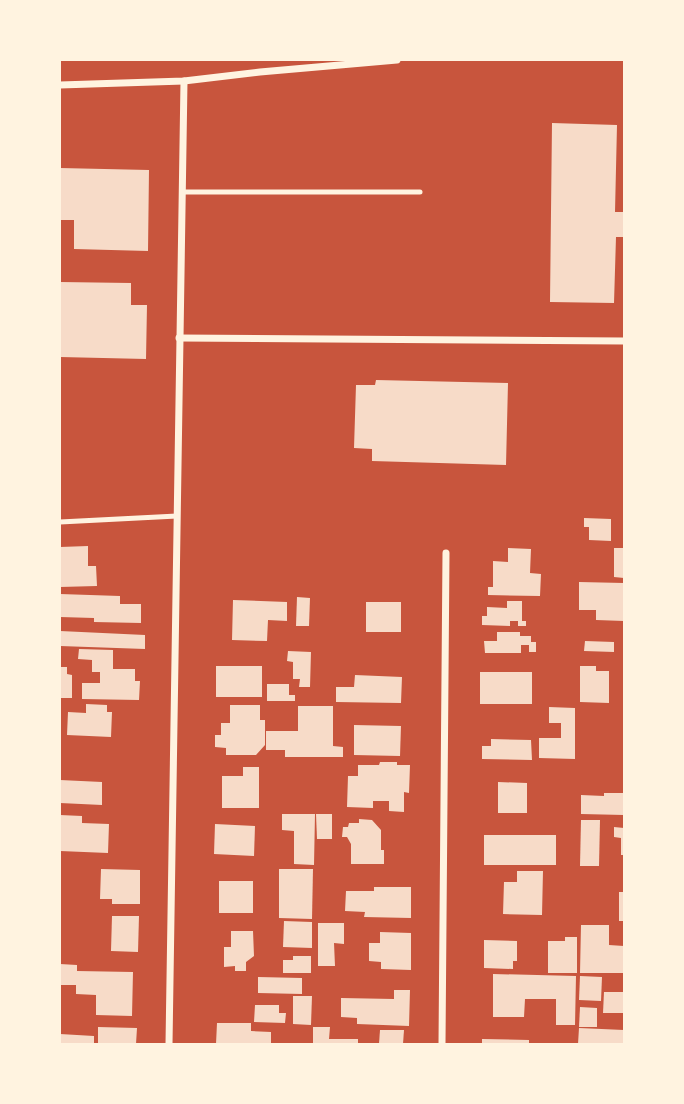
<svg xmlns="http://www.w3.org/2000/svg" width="684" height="1104" viewBox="0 0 684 1104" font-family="'Archivo Narrow',sans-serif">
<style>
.building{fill:#f7dbc8}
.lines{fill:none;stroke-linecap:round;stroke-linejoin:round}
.service{stroke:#fff3e0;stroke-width:5}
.minor{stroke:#fff3e0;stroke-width:7}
</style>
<rect width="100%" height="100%" fill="#c8553d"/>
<g class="building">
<path d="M 552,123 L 617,125 L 615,212 L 624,212 L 624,237 L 616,237 L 614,303 L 550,302 Z"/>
<path d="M 60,168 L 149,170 L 148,251 L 74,249 L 74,220 L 60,220 Z"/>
<path d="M 60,282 L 131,283 L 131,305 L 147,305 L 146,359 L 60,357 Z"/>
<path d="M 376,380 L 508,383 L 506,465 L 372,461 L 372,449 L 354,448 L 356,385 L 375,385 Z"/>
<path d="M 584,518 L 611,519 L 611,541 L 589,540 L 589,527 L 584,527 Z"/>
<path d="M 88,546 L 88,566 L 96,566 L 97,586 L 60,587 L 60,547 Z"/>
<path d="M 508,548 L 531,549 L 530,573 L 541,574 L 540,596 L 488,595 L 488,587 L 493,587 L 493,561 L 508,562 Z"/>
<path d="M 614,548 L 624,548 L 624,578 L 614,577 Z"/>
<path d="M 579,582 L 624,583 L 624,621 L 596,620 L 596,610 L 579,610 Z"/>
<path d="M 60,594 L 120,596 L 120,604 L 141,604 L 141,623 L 94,622 L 94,618 L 60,617 Z"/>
<path d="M 297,597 L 310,598 L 309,626 L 296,626 Z"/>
<path d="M 233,600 L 287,602 L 287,621 L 268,620 L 267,641 L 232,640 Z"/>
<path d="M 507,601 L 522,601 L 522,621 L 526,621 L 526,626 L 518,626 L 518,621 L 510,621 L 510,626 L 482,625 L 482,616 L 487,616 L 487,607 L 507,608 Z"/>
<rect x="366" y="602" width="35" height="30"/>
<path d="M 60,631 L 145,635 L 145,649 L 60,646 Z"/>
<path d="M 497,632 L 520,632 L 520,636 L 531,636 L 531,642 L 536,642 L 536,652 L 529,652 L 529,645 L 521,645 L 521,653 L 485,653 L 484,641 L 497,641 Z"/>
<path d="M 585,641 L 614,642 L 614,652 L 584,651 Z"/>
<path d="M 79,649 L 113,650 L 113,669 L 135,669 L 135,681 L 140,681 L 139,700 L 82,699 L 82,683 L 100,683 L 100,672 L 92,672 L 92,660 L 78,659 Z"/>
<path d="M 288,651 L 311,652 L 310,687 L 299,687 L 300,679 L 293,679 L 293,662 L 287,661 Z"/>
<rect x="216" y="666" width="46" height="31"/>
<path d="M 580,666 L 596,666 L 596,671 L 609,671 L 609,703 L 580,702 Z"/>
<path d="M 60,667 L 67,667 L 67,674 L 72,675 L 72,698 L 60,698 Z"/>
<rect x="480" y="672" width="52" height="32"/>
<path d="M 355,675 L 402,677 L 401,703 L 336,702 L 336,687 L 354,687 Z"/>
<path d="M 267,684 L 289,684 L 289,695 L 295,695 L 295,701 L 267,701 Z"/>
<path d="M 86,704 L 107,705 L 107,712 L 112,712 L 111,737 L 67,735 L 68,712 L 86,713 Z"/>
<path d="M 230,705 L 260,705 L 260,720 L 265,720 L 265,745 L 256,755 L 226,755 L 226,748 L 215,747 L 215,735 L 221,735 L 221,723 L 230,723 Z"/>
<path d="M 298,706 L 333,706 L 333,746 L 343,747 L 343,757 L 285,757 L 285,750 L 266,750 L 266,731 L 298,731 Z"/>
<path d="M 549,707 L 575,708 L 575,759 L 539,758 L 539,738 L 561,738 L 561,723 L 549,723 Z"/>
<path d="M 354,725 L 401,726 L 400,756 L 354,755 Z"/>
<path d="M 491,739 L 531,740 L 532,760 L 482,759 L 482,746 L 491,746 Z"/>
<path d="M 380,762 L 397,762 L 397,765 L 410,765 L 409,793 L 404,792 L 404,812 L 389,811 L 389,801 L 373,801 L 373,808 L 347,807 L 348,776 L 358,776 L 358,765 L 379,765 Z"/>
<path d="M 243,767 L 259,767 L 259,808 L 222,808 L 222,776 L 243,776 Z"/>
<path d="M 60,780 L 102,782 L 102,805 L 60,803 Z"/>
<path d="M 498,782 L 527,783 L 527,813 L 498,813 Z"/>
<path d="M 604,793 L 624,793 L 624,815 L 581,814 L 581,795 L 604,796 Z"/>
<path d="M 282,814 L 315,814 L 314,865 L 294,864 L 294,831 L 282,830 Z"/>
<path d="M 316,814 L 332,814 L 332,839 L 317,839 Z"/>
<path d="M 60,815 L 82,816 L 82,823 L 109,824 L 108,853 L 60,851 Z"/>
<path d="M 359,819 L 372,820 L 381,830 L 381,850 L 384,850 L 384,864 L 351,864 L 351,844 L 347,837 L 342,837 L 343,827 L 348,827 L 349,823 L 359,823 Z"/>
<path d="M 581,820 L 600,820 L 599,866 L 580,866 Z"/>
<path d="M 215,824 L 255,826 L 254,856 L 214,854 Z"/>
<path d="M 614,827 L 624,828 L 624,855 L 621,855 L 621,838 L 614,837 Z"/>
<rect x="484" y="835" width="72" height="30"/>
<path d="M 101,869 L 140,870 L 140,904 L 112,904 L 112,899 L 100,899 Z"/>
<path d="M 279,869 L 313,869 L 312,919 L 279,918 Z"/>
<path d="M 517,871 L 543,871 L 542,915 L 503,914 L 504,882 L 517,882 Z"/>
<rect x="219" y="881" width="34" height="32"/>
<path d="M 374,887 L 411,887 L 411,918 L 364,917 L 365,912 L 345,911 L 346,891 L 374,891 Z"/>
<rect x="619" y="892" width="5" height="29"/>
<path d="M 112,916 L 139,916 L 138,952 L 111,951 Z"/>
<path d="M 284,921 L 312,922 L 312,948 L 283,947 Z"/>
<path d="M 318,923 L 344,923 L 344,944 L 334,943 L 335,966 L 318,966 Z"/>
<path d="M 581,925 L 609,925 L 609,945 L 624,946 L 624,973 L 580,973 Z"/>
<path d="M 231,931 L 253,931 L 254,956 L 246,962 L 246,971 L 235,971 L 235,966 L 224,967 L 224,947 L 231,947 Z"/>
<path d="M 380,932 L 411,933 L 411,970 L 381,969 L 381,962 L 369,961 L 369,943 L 380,943 Z"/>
<path d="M 565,937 L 577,937 L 577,973 L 548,973 L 548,941 L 565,941 Z"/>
<path d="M 484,940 L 517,941 L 517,961 L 513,961 L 513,969 L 484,968 Z"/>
<path d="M 293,956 L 311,956 L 311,973 L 283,973 L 283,960 L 293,960 Z"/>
<path d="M 60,964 L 77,965 L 77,971 L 133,972 L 132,1016 L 96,1015 L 96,995 L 76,994 L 76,985 L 60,985 Z"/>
<path d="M 493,974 L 576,976 L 575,1025 L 556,1025 L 556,999 L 525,999 L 524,1017 L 493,1017 Z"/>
<path d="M 580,976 L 602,977 L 601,1001 L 579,1000 Z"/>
<path d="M 258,977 L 302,978 L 302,994 L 258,993 Z"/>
<path d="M 394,990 L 410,990 L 409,1026 L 357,1024 L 357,1018 L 341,1017 L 341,998 L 394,999 Z"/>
<path d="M 604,992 L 624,992 L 623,1013 L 603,1013 Z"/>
<path d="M 293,996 L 312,996 L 311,1025 L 293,1024 Z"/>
<path d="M 255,1005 L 279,1005 L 279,1013 L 286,1013 L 285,1023 L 254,1022 Z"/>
<path d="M 580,1007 L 597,1008 L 597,1027 L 579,1027 Z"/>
<path d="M 217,1023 L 251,1023 L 251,1031 L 271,1032 L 271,1044 L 216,1044 Z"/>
<path d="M 98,1027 L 137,1028 L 136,1044 L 98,1044 Z"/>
<path d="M 313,1027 L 330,1027 L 329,1039 L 358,1039 L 358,1044 L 313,1044 Z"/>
<path d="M 579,1028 L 624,1030 L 624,1044 L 578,1044 Z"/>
<path d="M 380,1030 L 404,1030 L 403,1044 L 379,1044 Z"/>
<path d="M 60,1034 L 94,1036 L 94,1044 L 60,1044 Z"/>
<path d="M 482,1039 L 529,1040 L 529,1044 L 482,1044 Z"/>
</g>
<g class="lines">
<g class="service">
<path d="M 182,192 L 420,192"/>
<path d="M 60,522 L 177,516"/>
</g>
<g class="minor">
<path d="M 60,85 L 184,81 L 260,72 L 397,60"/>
<path d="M 179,338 L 624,341"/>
<path d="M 169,1044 L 184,81"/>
<path d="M 442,1044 L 446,553"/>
</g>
</g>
<rect width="684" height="1104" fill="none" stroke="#fff3e0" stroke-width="122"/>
</svg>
